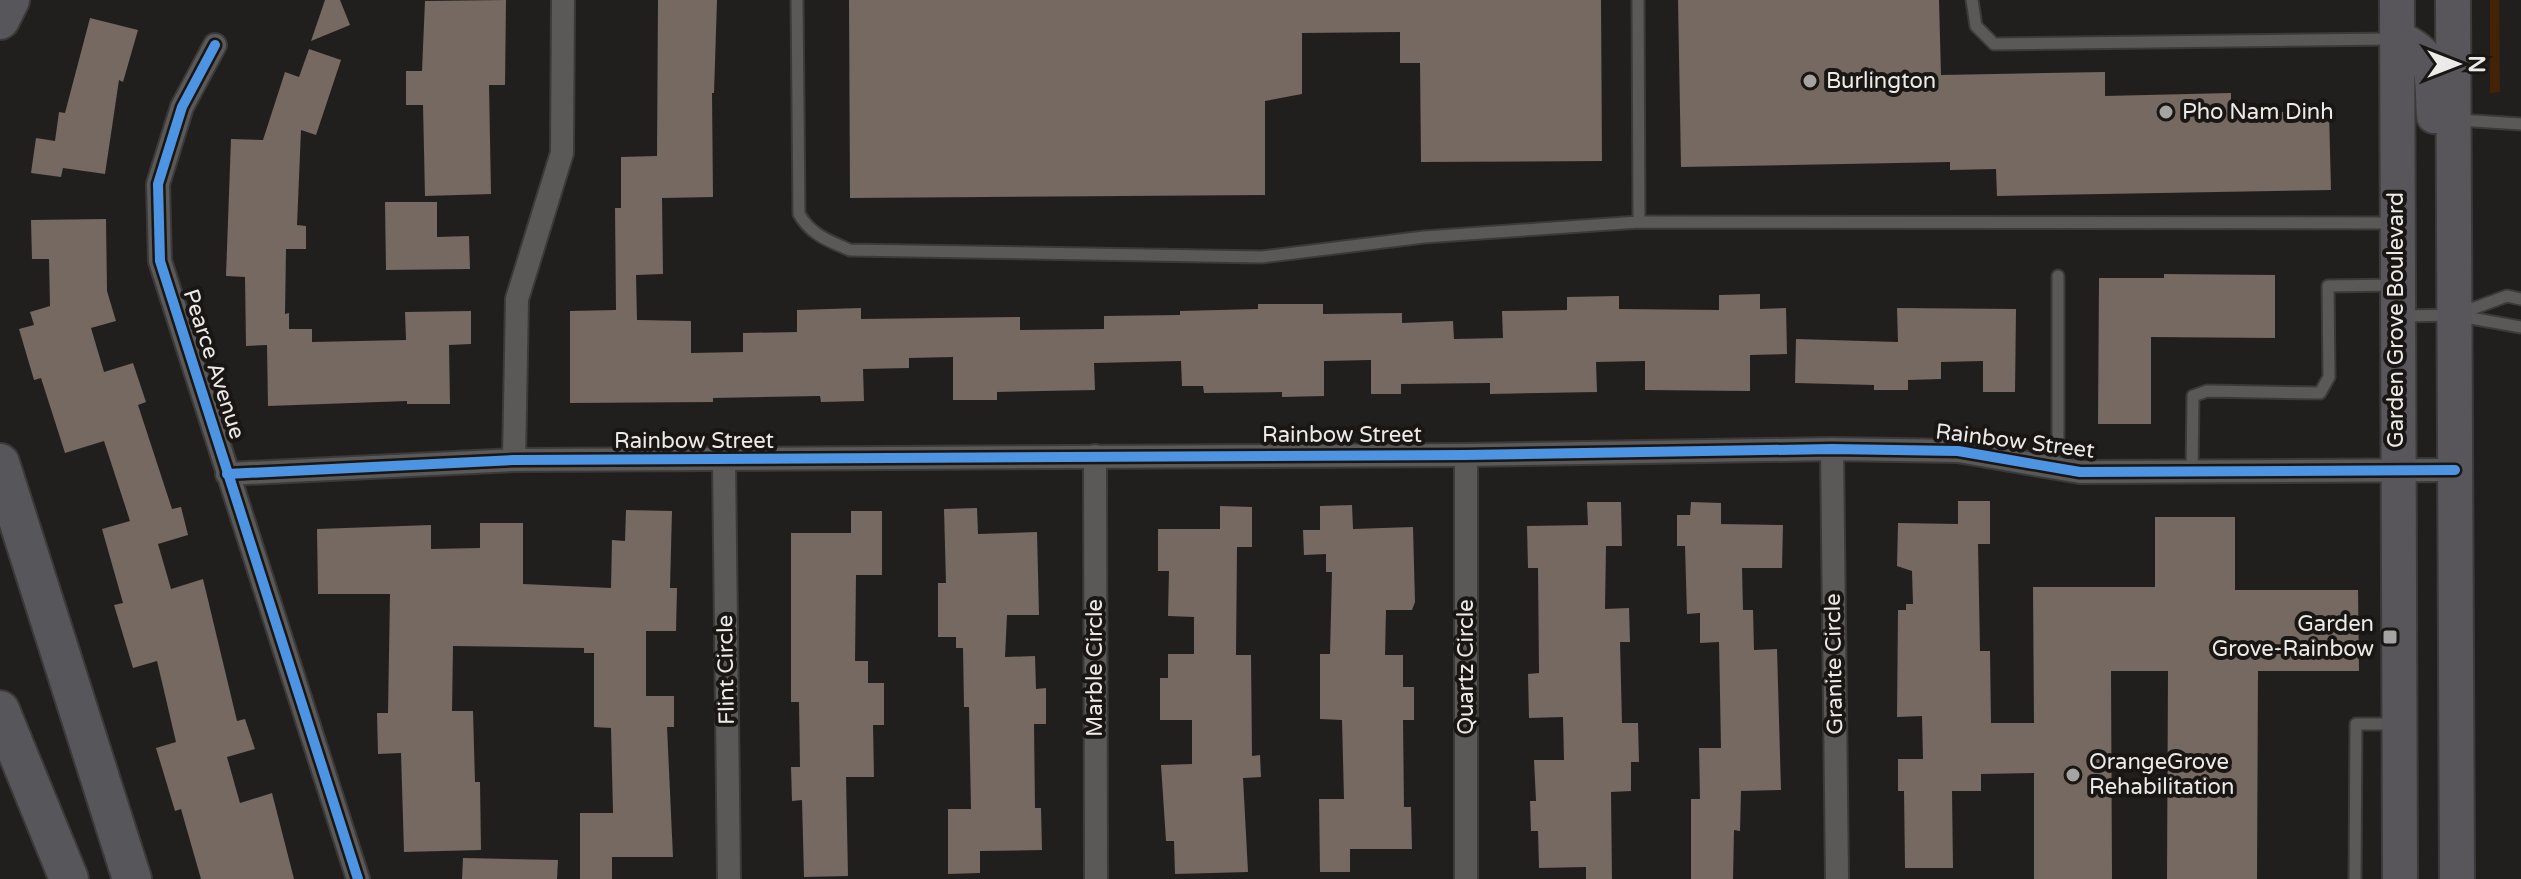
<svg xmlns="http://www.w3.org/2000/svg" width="2521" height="879" viewBox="0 0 2521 879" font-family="'Varela Round',sans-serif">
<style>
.green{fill:#442206}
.building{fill:#756961}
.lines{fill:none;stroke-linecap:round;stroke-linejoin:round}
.lane-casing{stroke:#3c3a39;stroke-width:15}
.street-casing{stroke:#3c3a39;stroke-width:26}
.primary-casing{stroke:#3c3a39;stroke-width:38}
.highway-casing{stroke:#3c3a39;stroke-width:42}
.lane{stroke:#5a5958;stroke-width:11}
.street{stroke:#5a5958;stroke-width:22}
.primary{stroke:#58565a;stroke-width:34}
.highway{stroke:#57565a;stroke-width:38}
.cycleway-casing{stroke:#191614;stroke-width:15}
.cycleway{stroke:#4d94e3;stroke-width:10}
.poi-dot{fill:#a6a4a2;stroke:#191614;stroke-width:3}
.labels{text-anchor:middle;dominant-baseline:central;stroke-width:8;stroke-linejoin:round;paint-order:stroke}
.poi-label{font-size:22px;fill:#edebe9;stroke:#191614;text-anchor:start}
.street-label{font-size:22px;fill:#edebe9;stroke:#191614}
</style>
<rect width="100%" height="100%" fill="#211f1e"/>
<path class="green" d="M 2490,0 L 2499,0 L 2500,92 L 2490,93 Z"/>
<g class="building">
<path d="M 325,0 L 340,0 L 350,25 L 311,41 Z"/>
<path d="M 506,0 L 505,85 L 489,85 L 491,194 L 425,196 L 423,105 L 406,105 L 406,71 L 422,71 L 425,1 Z"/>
<path d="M 658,0 L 717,0 L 714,93 L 712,93 L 713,197 L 662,198 L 663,274 L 636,275 L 637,320 L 691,321 L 691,353 L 743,352 L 743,333 L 797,332 L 797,310 L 861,308 L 861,319 L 1020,317 L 1020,330 L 1104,329 L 1104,316 L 1180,315 L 1180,311 L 1258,309 L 1258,304 L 1323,304 L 1323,314 L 1402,313 L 1402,323 L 1453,321 L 1454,339 L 1503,338 L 1502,311 L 1567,310 L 1567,297 L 1619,296 L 1619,309 L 1719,310 L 1719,295 L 1760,294 L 1760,309 L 1786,308 L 1787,354 L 1750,355 L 1750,391 L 1645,390 L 1645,361 L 1596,362 L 1597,392 L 1490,394 L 1490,383 L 1401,384 L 1401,394 L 1371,394 L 1371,360 L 1324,361 L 1324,396 L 1282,397 L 1282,392 L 1204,393 L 1203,386 L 1182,386 L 1181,361 L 1094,363 L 1095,390 L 997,392 L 997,400 L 953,400 L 953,357 L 909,358 L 909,368 L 863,369 L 864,401 L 821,402 L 820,396 L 713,398 L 713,402 L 570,403 L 570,311 L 616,310 L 615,208 L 621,208 L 621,157 L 657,156 Z"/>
<path d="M 849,0 L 1601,0 L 1602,161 L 1421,162 L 1420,63 L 1400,63 L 1400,32 L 1302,33 L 1302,94 L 1265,101 L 1265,195 L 850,198 Z"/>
<path d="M 1678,0 L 1939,0 L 1941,75 L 2105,72 L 2105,96 L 2231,93 L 2231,113 L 2329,111 L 2331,190 L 1997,196 L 1996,169 L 1950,170 L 1950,162 L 1681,167 Z"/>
<path d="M 90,18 L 138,30 L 123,82 L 119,80 L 105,174 L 63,168 L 61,177 L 31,173 L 36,138 L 55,141 L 59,112 L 65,113 Z"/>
<path d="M 309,49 L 341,60 L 316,135 L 301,130 L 297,225 L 306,226 L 306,249 L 286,249 L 285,314 L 289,313 L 289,329 L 312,329 L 312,342 L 406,340 L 405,312 L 471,311 L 471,344 L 449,345 L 450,404 L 407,404 L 407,401 L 268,406 L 267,345 L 246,346 L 245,277 L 226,276 L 231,139 L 263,140 L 285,72 L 299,77 Z"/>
<path d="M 385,202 L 437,202 L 437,237 L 469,236 L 470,269 L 386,270 Z"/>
<path d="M 106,219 L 107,291 L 116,321 L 91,328 L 104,372 L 133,363 L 146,402 L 138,405 L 172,509 L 181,507 L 188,535 L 158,544 L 171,589 L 203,579 L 237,721 L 245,719 L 255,749 L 227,757 L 240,803 L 272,793 L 294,879 L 201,879 L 181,809 L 175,811 L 156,748 L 176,742 L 157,661 L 133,668 L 114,605 L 123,603 L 102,529 L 130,521 L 104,441 L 65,453 L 41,378 L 34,380 L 19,329 L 34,325 L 30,312 L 50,306 L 49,259 L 32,259 L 31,220 Z"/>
<path d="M 2164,274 L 2275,275 L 2275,338 L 2151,337 L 2151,424 L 2098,424 L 2099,278 L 2164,278 Z"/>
<path d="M 1897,308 L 2016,309 L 2015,392 L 1983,392 L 1983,361 L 1941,362 L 1941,379 L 1908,380 L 1908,390 L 1874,390 L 1874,385 L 1795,383 L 1796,339 L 1898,342 Z"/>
<path d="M 1958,501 L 1990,501 L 1990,544 L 1978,544 L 1980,651 L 1990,651 L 1991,723 L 2034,723 L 2033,587 L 2155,587 L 2155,517 L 2235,517 L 2235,590 L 2358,590 L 2359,671 L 2258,671 L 2257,879 L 2167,879 L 2168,671 L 2111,671 L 2112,879 L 2034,879 L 2034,773 L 1981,774 L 1981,791 L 1952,791 L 1953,868 L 1905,868 L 1904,791 L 1898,791 L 1898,759 L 1923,759 L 1922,716 L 1897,717 L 1898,610 L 1906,610 L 1906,604 L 1913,604 L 1912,571 L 1897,566 L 1898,523 L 1958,524 Z"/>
<path d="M 1587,502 L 1621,502 L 1622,546 L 1606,546 L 1605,609 L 1629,608 L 1630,642 L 1620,642 L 1622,723 L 1638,723 L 1639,762 L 1631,762 L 1631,791 L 1611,792 L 1612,879 L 1586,879 L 1586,867 L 1539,868 L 1538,831 L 1531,831 L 1530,801 L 1536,801 L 1534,760 L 1564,760 L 1563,717 L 1529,718 L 1528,674 L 1539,673 L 1538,568 L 1528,568 L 1527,526 L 1588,525 Z"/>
<path d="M 1691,502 L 1721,503 L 1721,524 L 1783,525 L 1782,568 L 1742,568 L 1743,610 L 1753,610 L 1754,650 L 1777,649 L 1781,790 L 1741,791 L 1740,831 L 1734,830 L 1733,879 L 1691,879 L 1691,799 L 1700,799 L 1699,748 L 1721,748 L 1719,642 L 1700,643 L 1700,613 L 1687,614 L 1685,546 L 1677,546 L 1677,515 L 1690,515 Z"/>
<path d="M 1352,505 L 1353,529 L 1413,527 L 1415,602 L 1412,610 L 1386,610 L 1385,655 L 1403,655 L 1403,687 L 1414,687 L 1414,720 L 1403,720 L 1404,807 L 1411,807 L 1412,849 L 1350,849 L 1350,872 L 1320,872 L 1319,799 L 1344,799 L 1342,720 L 1320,719 L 1320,654 L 1330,654 L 1332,572 L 1326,572 L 1326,554 L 1304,555 L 1303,530 L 1320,530 L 1320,506 Z"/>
<path d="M 1220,506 L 1252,507 L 1252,547 L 1237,547 L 1236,655 L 1251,655 L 1252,756 L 1260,755 L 1261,777 L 1243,778 L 1248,872 L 1175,874 L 1174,841 L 1166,841 L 1161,765 L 1192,764 L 1192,720 L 1160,720 L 1160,678 L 1168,678 L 1168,654 L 1194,654 L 1194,617 L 1168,616 L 1169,571 L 1158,571 L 1158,529 L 1220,529 Z"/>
<path d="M 977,508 L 978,534 L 1037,532 L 1039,615 L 1007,615 L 1005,657 L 1035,656 L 1036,689 L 1046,688 L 1046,724 L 1034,724 L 1035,808 L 1041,808 L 1042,850 L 980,851 L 980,873 L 948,874 L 948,809 L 971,809 L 969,707 L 964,707 L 963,648 L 956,648 L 956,637 L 938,637 L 938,583 L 946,583 L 944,509 Z"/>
<path d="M 626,510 L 672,511 L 670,588 L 677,588 L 676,631 L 646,631 L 646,696 L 674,696 L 674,727 L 667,727 L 673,857 L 612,857 L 612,879 L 580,879 L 580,813 L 613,813 L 611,728 L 594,727 L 594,653 L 584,653 L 584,648 L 453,646 L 452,711 L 473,711 L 475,782 L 480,782 L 481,850 L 404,852 L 401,753 L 378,754 L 377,713 L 388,713 L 390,594 L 318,594 L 317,529 L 431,525 L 431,549 L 480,548 L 480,523 L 523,523 L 523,584 L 611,588 L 612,540 L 625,541 Z"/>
<path d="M 851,511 L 882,511 L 882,575 L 856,575 L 855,661 L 868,661 L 868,683 L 884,683 L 884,725 L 873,725 L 874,777 L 846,777 L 848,876 L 804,877 L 802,800 L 792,801 L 791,767 L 800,767 L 799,702 L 791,702 L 791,533 L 851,533 Z"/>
<path d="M 463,858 L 558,860 L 557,879 L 462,879 Z"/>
</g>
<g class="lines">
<defs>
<g id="lane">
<path d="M 797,0 L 799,214 C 811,235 829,241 850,250 L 1262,257 L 1424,237 L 1639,222 L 2393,223"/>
<path d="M 1638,0 L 1639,222"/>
<path d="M 1972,0 L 1976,26 L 1994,44 L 2392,39"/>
<path d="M 2459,120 L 2521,124"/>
<path d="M 2458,314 L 2507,296 L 2521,299"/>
<path d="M 2403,316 L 2454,315 L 2521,327"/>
<path d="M 2051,467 L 2058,437 L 2058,276"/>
<path d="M 2192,471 L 2193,396 L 2207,391 L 2320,393 L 2329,377 L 2328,286 L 2395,285"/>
<path d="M 2355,879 L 2356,724 L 2395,724"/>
</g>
<g id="street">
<path d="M 215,45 L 182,107 L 158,184 L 160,261 L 358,879"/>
<path d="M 1832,449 L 1837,879"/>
<path d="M 1466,455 L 1466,879"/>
<path d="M 1095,456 L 1096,879"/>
<path d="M 514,460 L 517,299 L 562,153 L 563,0"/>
<path d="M 724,461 L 729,879"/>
<path d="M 227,474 L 514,460 L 1466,455 L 1832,449 L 1958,451 L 2080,472 L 2455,470"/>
</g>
<g id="primary">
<path d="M 2397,0 L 2400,879"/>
<path d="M 2453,0 L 2457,879"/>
<path d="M 2397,38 C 2439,55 2431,75 2434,116"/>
</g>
<g id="highway">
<path d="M 0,20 L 10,0"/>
<path d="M 0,463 L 132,879"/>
<path d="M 0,710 L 69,879"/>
</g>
</defs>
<use href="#lane" class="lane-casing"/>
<use href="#street" class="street-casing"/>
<use href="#primary" class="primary-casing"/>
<use href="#highway" class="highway-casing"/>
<use href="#lane" class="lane"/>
<use href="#street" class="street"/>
<use href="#primary" class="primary"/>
<use href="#highway" class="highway"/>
<defs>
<g id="cycleway">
<path d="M 215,45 L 182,107 L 158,184 L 160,261 L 358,879"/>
<path d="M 227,474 L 514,460 L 1466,455 L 1832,449 L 1958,451 L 2080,472 L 2455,470"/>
</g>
</defs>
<use href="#cycleway" class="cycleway-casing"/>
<use href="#cycleway" class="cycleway"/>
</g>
<g class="poi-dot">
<circle cx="1810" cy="81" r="8"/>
<circle cx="2166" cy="112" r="8"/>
<rect x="2382" y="629" width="16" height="16" rx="4"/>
<circle cx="2073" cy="775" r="8"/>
</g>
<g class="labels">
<g class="poi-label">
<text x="1826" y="81">Burlington</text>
<text x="2182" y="112">Pho Nam Dinh</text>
<text x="2374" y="624" text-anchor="end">Garden<tspan x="2374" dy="25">Grove-Rainbow</tspan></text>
<text x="2089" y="762">OrangeGrove<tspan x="2089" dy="25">Rehabilitation</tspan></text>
</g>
<g class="street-label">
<text transform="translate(2396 320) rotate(-90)">Garden Grove Boulevard</text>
<text transform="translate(214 364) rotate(72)">Pearce Avenue</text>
<text x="1342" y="435">Rainbow Street</text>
<text x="694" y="441">Rainbow Street</text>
<text transform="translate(2015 441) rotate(7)">Rainbow Street</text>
<text transform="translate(1834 664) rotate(-91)">Granite Circle</text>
<text transform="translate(1466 667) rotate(-90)">Quartz Circle</text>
<text transform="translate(1095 668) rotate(-90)">Marble Circle</text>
<text transform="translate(726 670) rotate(-91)">Flint Circle</text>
</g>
</g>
<g transform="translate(2457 64) rotate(90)" stroke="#191614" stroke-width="6" paint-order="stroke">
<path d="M0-6L14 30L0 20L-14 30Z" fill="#edebe9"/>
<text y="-12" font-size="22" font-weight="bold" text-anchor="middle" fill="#edebe9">N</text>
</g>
</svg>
